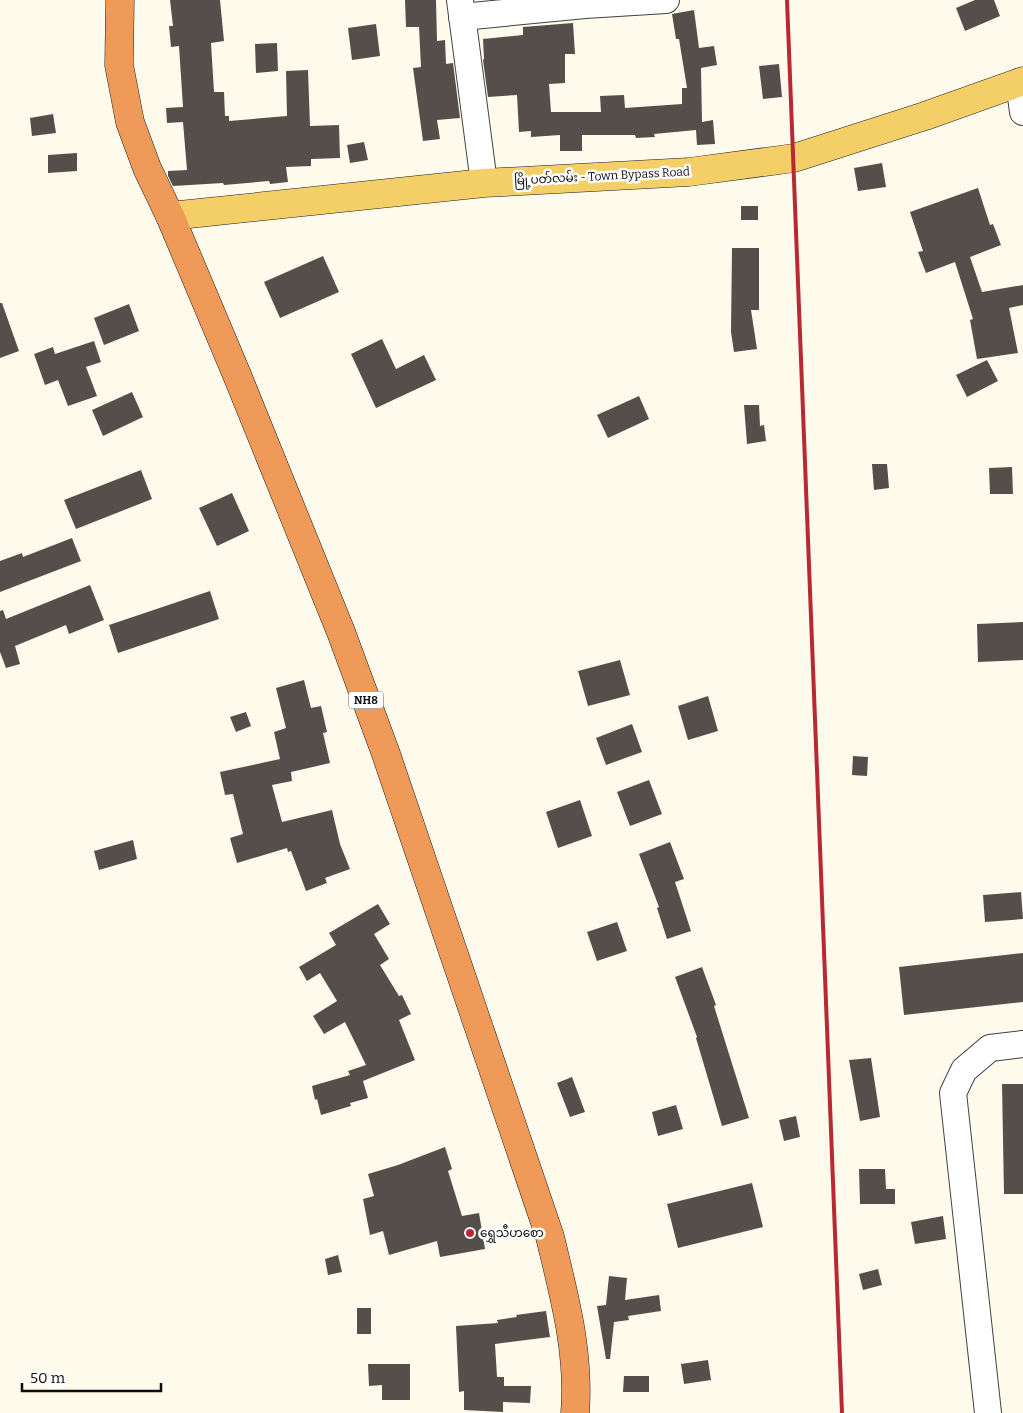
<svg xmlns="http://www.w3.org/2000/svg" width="1023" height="1413" viewBox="0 0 1023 1413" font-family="Bitter,'Noto Sans Myanmar',serif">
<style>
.building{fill:#554e4a}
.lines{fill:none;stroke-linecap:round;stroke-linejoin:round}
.minor-casing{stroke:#404040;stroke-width:28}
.major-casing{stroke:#1e1e1e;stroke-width:29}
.highway-casing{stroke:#1e1e1e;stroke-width:29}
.minor{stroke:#fff;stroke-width:26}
.major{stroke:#f4ce67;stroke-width:28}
.highway{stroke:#f09a5a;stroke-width:28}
.rail{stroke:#b92934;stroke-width:4}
.poi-dot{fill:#b92934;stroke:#fff;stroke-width:2}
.labels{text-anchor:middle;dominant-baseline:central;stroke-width:5;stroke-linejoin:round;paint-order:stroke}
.shield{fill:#fff;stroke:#565656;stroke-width:1}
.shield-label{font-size:11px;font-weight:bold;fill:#0d0d0d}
.street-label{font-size:12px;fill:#0d0d0d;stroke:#fff}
.poi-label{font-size:12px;fill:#0d0d0d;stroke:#fff;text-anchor:start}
</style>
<rect width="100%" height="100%" fill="#fefbed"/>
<g class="building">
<path d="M 170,0 L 220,0 L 224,41 L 211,43 L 214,92 L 224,92 L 225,116 L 229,116 L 229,121 L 287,116 L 286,71 L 308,70 L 310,126 L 339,125 L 340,158 L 311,159 L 311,166 L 286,167 L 288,182 L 270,184 L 269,181 L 224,185 L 223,183 L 173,186 L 168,176 L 168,171 L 187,170 L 183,122 L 167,123 L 166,108 L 183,107 L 179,46 L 171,47 L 169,26 L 173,26 Z"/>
<path d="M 405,0 L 436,0 L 437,41 L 445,40 L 446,64 L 453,63 L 460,118 L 437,120 L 440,139 L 423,141 L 413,68 L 421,67 L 419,27 L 406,27 Z"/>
<path d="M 975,0 L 994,0 L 1000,16 L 965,31 L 956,8 Z"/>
<path d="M 694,10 L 699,48 L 714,46 L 717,65 L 701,68 L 702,122 L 713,120 L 715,144 L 697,145 L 696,130 L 654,134 L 655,137 L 636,138 L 635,135 L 582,135 L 582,151 L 560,151 L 560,135 L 531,137 L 531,131 L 519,132 L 517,95 L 488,97 L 483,60 L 484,59 L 483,39 L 523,35 L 523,27 L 573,23 L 575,54 L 565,54 L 565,83 L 549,84 L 551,112 L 601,112 L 600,96 L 624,95 L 625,108 L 682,104 L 682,88 L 687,88 L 679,39 L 676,39 L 672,14 Z"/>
<path d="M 376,24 L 380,56 L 352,60 L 348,28 Z"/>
<path d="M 277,43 L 278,71 L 256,73 L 255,44 Z"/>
<path d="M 779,64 L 782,97 L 763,99 L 759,66 Z"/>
<path d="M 53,114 L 56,133 L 32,136 L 30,118 Z"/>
<path d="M 364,142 L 368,160 L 350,163 L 347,145 Z"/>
<path d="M 77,153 L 77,171 L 48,173 L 48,155 Z"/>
<path d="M 882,163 L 886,187 L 858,191 L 854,168 Z"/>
<path d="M 978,188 L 990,225 L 993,224 L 1001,245 L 970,257 L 982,292 L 1023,285 L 1023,305 L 1009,308 L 1018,353 L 977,359 L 970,320 L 973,319 L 955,262 L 926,273 L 918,252 L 923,251 L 910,212 Z"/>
<rect x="741" y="206" width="17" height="14"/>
<path d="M 732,248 L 759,248 L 759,310 L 751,310 L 757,349 L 734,352 L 731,332 Z"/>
<path d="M 323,256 L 339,292 L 280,318 L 264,282 Z"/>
<path d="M 0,303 L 2,303 L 19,351 L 0,358 Z"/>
<path d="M 129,304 L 139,331 L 104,345 L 94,318 Z"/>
<path d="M 382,339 L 396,369 L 424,355 L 436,380 L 376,408 L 351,354 Z"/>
<path d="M 94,341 L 101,362 L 86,367 L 97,396 L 68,406 L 58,380 L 45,385 L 34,354 L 53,347 L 55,354 Z"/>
<path d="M 987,360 L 998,381 L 967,397 L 956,375 Z"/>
<path d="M 132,392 L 143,417 L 103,436 L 92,410 Z"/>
<path d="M 639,396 L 649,419 L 608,438 L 597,415 Z"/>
<path d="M 744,405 L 759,405 L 760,426 L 764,425 L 766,441 L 747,444 Z"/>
<path d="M 872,464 L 887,464 L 889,488 L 874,490 Z"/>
<path d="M 1012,467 L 1013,494 L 990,494 L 989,468 Z"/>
<path d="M 141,470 L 152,499 L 76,529 L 64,500 Z"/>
<path d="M 232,493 L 249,531 L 217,546 L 199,508 Z"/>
<path d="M 72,538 L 81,561 L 0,592 L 0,561 L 22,553 L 23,557 Z"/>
<path d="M 90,585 L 104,620 L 69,634 L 66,625 L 15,646 L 20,664 L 6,668 L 0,652 L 0,611 L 3,610 L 6,619 Z"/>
<path d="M 210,591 L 219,619 L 118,653 L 109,625 Z"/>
<path d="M 1023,622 L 1023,660 L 978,662 L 977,624 Z"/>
<path d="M 620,660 L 630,695 L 588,706 L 578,671 Z"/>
<path d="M 304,680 L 311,708 L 321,706 L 327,732 L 323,733 L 330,763 L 291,772 L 292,781 L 272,785 L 282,822 L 332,810 L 340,844 L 350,869 L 325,878 L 327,883 L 306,891 L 291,851 L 288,852 L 287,848 L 237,863 L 230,838 L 243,834 L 233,794 L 225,795 L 220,772 L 280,759 L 274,732 L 286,728 L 276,688 Z"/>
<path d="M 708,696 L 718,731 L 688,740 L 678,706 Z"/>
<path d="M 246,712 L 251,726 L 236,732 L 230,717 Z"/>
<path d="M 632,724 L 642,752 L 606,765 L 596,738 Z"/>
<path d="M 853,756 L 868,757 L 867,776 L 852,775 Z"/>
<path d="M 649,780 L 662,814 L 630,826 L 617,792 Z"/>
<path d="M 580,800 L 592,836 L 558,848 L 546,812 Z"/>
<path d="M 133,840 L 137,859 L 99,870 L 94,851 Z"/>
<path d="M 670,842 L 684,879 L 675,882 L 691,931 L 667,939 L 657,908 L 659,907 L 639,854 Z"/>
<path d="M 1021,892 L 1023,919 L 985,922 L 983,895 Z"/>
<path d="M 378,904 L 390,924 L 374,934 L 389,959 L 380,965 L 399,996 L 402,995 L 411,1014 L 399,1020 L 415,1060 L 363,1081 L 368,1098 L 350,1103 L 351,1106 L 321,1115 L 317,1099 L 315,1100 L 312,1086 L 350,1075 L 348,1071 L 366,1065 L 345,1022 L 324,1034 L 313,1016 L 337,1001 L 320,973 L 307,981 L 299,967 L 336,945 L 329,933 Z"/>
<path d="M 617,922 L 627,951 L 597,961 L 587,932 Z"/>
<path d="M 1023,953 L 1023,1002 L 904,1015 L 899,967 Z"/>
<path d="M 702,967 L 716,1005 L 714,1006 L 749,1118 L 722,1126 L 696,1038 L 697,1037 L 675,977 Z"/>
<path d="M 871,1058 L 880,1117 L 860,1121 L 849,1060 Z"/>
<path d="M 572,1077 L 585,1112 L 570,1117 L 557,1083 Z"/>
<path d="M 1002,1084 L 1023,1084 L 1023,1194 L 1004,1194 Z"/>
<path d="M 676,1105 L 683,1129 L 658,1136 L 652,1112 Z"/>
<path d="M 796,1116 L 800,1137 L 784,1141 L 779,1120 Z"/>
<path d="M 445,1147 L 452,1169 L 448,1171 L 462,1216 L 479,1213 L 485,1249 L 440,1257 L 437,1241 L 389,1255 L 383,1231 L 370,1235 L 363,1199 L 374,1196 L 368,1174 L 398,1165 Z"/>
<path d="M 859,1169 L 885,1169 L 886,1189 L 895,1189 L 895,1204 L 860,1204 Z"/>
<path d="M 752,1183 L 763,1227 L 678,1248 L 667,1204 Z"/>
<path d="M 943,1216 L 946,1239 L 915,1244 L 911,1222 Z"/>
<path d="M 338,1255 L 342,1272 L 328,1275 L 325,1259 Z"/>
<path d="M 878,1269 L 882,1285 L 863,1290 L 859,1274 Z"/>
<path d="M 609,1276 L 627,1278 L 625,1300 L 659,1295 L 661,1311 L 628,1316 L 629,1320 L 614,1322 L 610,1359 L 606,1359 L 597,1306 L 606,1305 Z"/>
<rect x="357" y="1308" width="14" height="26"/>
<path d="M 546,1311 L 550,1337 L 495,1344 L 497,1377 L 504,1377 L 504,1386 L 531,1386 L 530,1403 L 503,1402 L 503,1412 L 464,1410 L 464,1391 L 459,1392 L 456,1326 L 498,1323 L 497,1320 L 517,1317 L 516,1315 Z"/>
<path d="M 708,1360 L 711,1380 L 684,1384 L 681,1364 Z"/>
<path d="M 368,1364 L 410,1364 L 410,1400 L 382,1400 L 382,1385 L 369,1386 Z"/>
<path d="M 624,1376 L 649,1376 L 649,1392 L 623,1392 Z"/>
</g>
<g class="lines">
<defs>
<g id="minor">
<path d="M 460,0 L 484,183"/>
<path d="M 462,17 L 585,5 L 666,0"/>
<path d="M 1019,82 L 1023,112"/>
<path d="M 988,1413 L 953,1093 L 964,1070 L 990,1048 L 1023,1044"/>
</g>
<path id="major" d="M 170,216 L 484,183 L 689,172 L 794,158 L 925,116 L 1023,81"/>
<path id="highway" d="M 120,0 L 119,65 L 130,122 L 147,168 L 170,216 L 237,375 L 341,632 L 386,754 L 550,1237 C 564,1295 580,1353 575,1413"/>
</defs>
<use href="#minor" class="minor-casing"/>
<use href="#major" class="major-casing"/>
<use href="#highway" class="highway-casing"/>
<use href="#minor" class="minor"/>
<use href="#major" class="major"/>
<use href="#highway" class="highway"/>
<path class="rail" d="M 787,0 L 842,1413"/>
</g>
<circle class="poi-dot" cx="470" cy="1233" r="5"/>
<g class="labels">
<rect class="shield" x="348.5" y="691.5" width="35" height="17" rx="4"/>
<g class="shield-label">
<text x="366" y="700">NH8</text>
</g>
<g class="street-label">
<text transform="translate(602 176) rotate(-3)">မြို့ပတ်လမ်း - Town Bypass Road</text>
</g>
<g class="poi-label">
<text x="480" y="1233">ရွှေသီဟစော</text>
</g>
</g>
<path d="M22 1383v8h139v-8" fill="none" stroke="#0d0d0d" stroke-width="2.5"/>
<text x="30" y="1383" font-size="15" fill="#0d0d0d" stroke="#ffffff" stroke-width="4" paint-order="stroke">50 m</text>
</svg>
